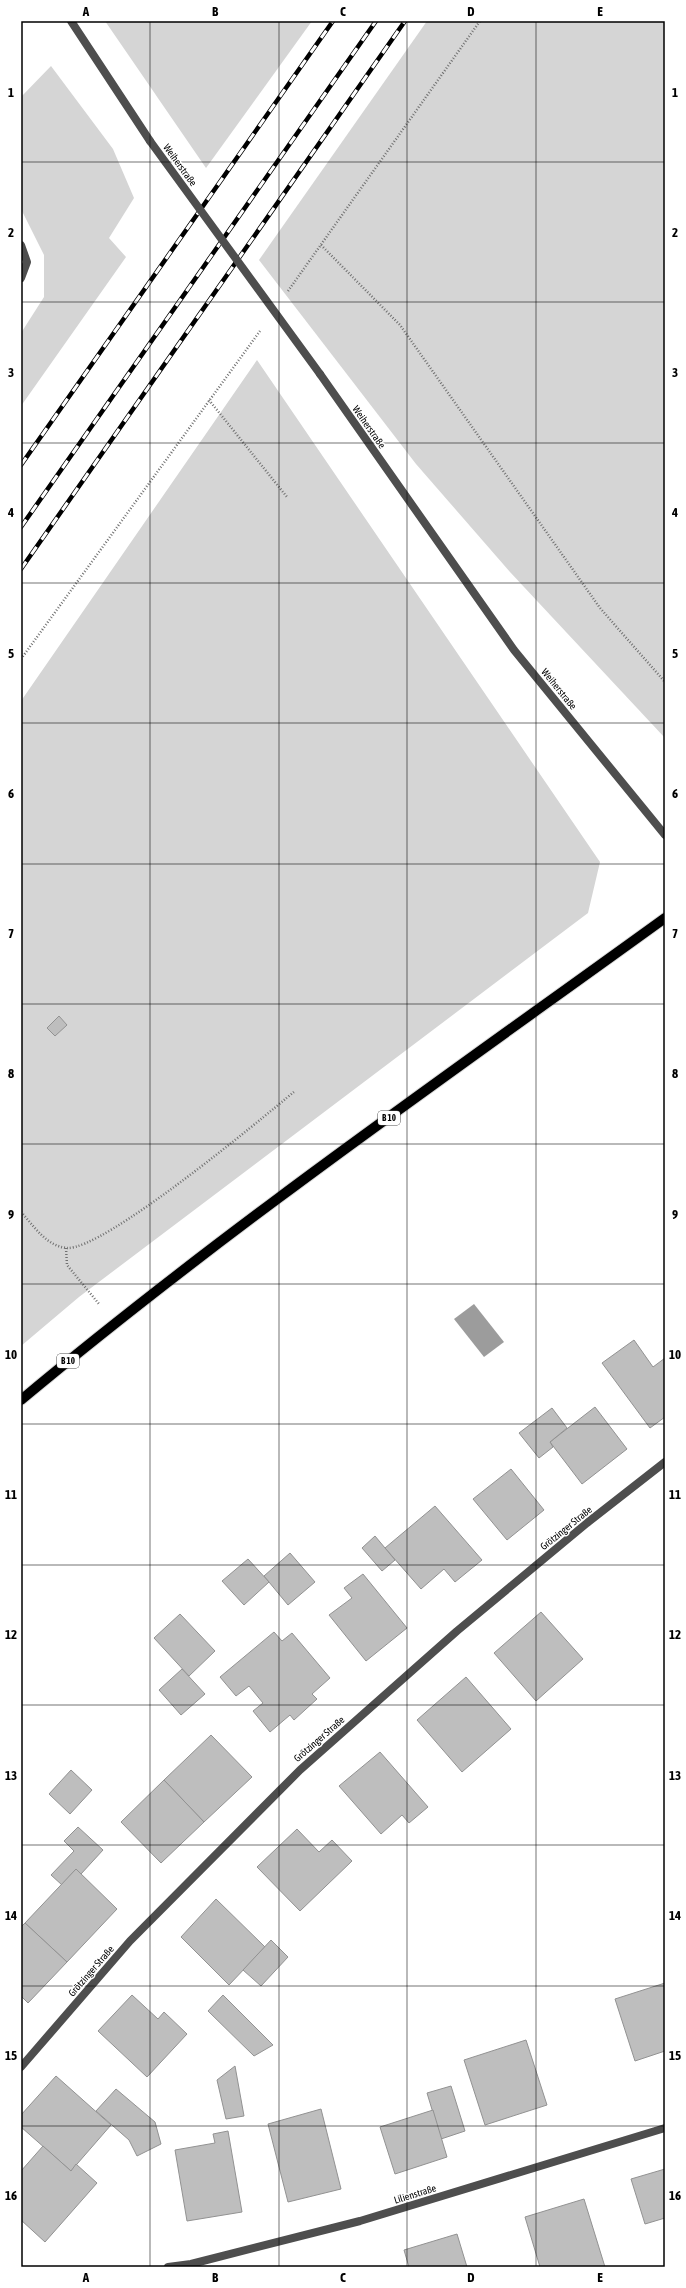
<svg xmlns="http://www.w3.org/2000/svg" width="686" height="2288" viewBox="0 0 686 2288" font-family="'Asap Condensed',sans-serif">
<style>
.green{fill:#d5d5d5}
.water{fill:#9c9c9c}
.building{fill:#bebebe;stroke:#929292}
.lines{fill:none;stroke-linecap:round;stroke-linejoin:round}
.primary-casing{stroke:#dbdbdb;stroke-width:12}
.path{stroke:#707070;stroke-width:2.5;stroke-dasharray:1 2;stroke-linecap:butt}
.street{stroke:#4e4e4e;stroke-width:8}
.primary{stroke:#000;stroke-width:10}
.rail-casing{stroke:#000;stroke-width:4.5}
.rail{stroke:#fff;stroke-width:3;stroke-dasharray:9;stroke-linecap:butt}
.street-bridge{stroke:#4e4e4e;stroke-width:8}
.grid{fill:none;stroke:#000;stroke-width:1;stroke-opacity:0.55}
.labels{text-anchor:middle;dominant-baseline:central;stroke-width:3;stroke-linejoin:round;paint-order:stroke}
.shield{fill:#fff;stroke:#4c4c4c;stroke-width:1}
.shield-label{font-size:9px;font-weight:bold;fill:#000}
.street-label{font-size:10px;fill:#000;stroke:#fff}
.neatline{fill:none;stroke:#000;stroke-width:1.5}
.grid-label{font-size:13px;text-anchor:middle;font-weight:bold;fill:#000}
</style>
<rect width="100%" height="100%" fill="#fff"/>
<g class="green">
<path d="M 105,21 L 312,21 L 206,168 Z"/>
<path d="M 427,21 L 665,21 L 665,738 L 510,572 L 416,464 L 259,260 Z"/>
<path d="M 51,66 L 113,149 L 134,198 L 109,238 L 126,257 L 21,406 L 21,333 L 44,297 L 44,255 L 21,209 L 21,97 Z"/>
<path d="M 257,360 L 600,862 L 588,913 L 79,1297 L 21,1346 L 21,701 Z"/>
</g>
<path class="water" d="M 474,1304 L 504,1342 L 484,1357 L 454,1319 Z"/>
<g class="building">
<path d="M 59,1016 L 67,1025 L 55,1036 L 47,1028 Z"/>
<path d="M 634,1340 L 653,1367 L 665,1358 L 665,1417 L 650,1428 L 602,1363 Z"/>
<path d="M 595,1407 L 627,1449 L 582,1484 L 550,1442 Z"/>
<path d="M 552,1408 L 567,1428 L 550,1442 L 553,1447 L 539,1458 L 519,1433 Z"/>
<path d="M 511,1469 L 544,1510 L 507,1540 L 473,1499 Z"/>
<path d="M 435,1506 L 482,1560 L 455,1582 L 444,1569 L 421,1589 L 385,1548 Z"/>
<path d="M 375,1536 L 395,1560 L 382,1571 L 362,1548 Z"/>
<path d="M 290,1553 L 315,1582 L 288,1605 L 264,1576 Z"/>
<path d="M 248,1559 L 269,1582 L 244,1605 L 222,1581 Z"/>
<path d="M 363,1574 L 407,1628 L 366,1661 L 329,1615 L 352,1598 L 344,1588 Z"/>
<path d="M 541,1612 L 583,1659 L 536,1701 L 494,1653 Z"/>
<path d="M 180,1614 L 215,1651 L 189,1676 L 154,1638 Z"/>
<path d="M 274,1632 L 282,1641 L 292,1633 L 330,1678 L 312,1694 L 317,1699 L 294,1720 L 290,1715 L 270,1732 L 253,1711 L 263,1703 L 249,1686 L 236,1696 L 220,1677 Z"/>
<path d="M 182,1669 L 205,1694 L 181,1715 L 159,1690 Z"/>
<path d="M 466,1677 L 511,1729 L 462,1772 L 417,1720 Z"/>
<path d="M 211,1735 L 252,1777 L 204,1822 L 164,1780 Z"/>
<path d="M 380,1752 L 428,1807 L 409,1823 L 402,1815 L 381,1834 L 339,1786 Z"/>
<path d="M 71,1770 L 92,1790 L 70,1814 L 49,1794 Z"/>
<path d="M 164,1780 L 204,1822 L 161,1863 L 121,1822 Z"/>
<path d="M 78,1827 L 103,1850 L 81,1874 L 76,1869 L 62,1885 L 51,1875 L 74,1851 L 64,1841 Z"/>
<path d="M 297,1829 L 319,1852 L 332,1840 L 352,1861 L 300,1911 L 257,1867 Z"/>
<path d="M 76,1869 L 117,1909 L 67,1962 L 25,1923 Z"/>
<path d="M 216,1899 L 265,1947 L 229,1985 L 181,1937 Z"/>
<path d="M 25,1923 L 67,1962 L 28,2003 L 21,1996 L 21,1927 Z"/>
<path d="M 271,1940 L 288,1957 L 261,1986 L 243,1970 Z"/>
<path d="M 665,1983 L 665,2051 L 635,2061 L 615,1999 Z"/>
<path d="M 132,1995 L 158,2019 L 164,2012 L 187,2034 L 147,2077 L 98,2031 Z"/>
<path d="M 223,1995 L 273,2045 L 254,2056 L 208,2011 Z"/>
<path d="M 526,2040 L 547,2105 L 485,2125 L 464,2060 Z"/>
<path d="M 235,2066 L 244,2116 L 226,2119 L 217,2080 Z"/>
<path d="M 56,2076 L 111,2125 L 71,2171 L 21,2127 L 21,2115 Z"/>
<path d="M 451,2086 L 465,2131 L 441,2139 L 427,2093 Z"/>
<path d="M 116,2089 L 155,2122 L 161,2144 L 137,2156 L 129,2140 L 96,2111 Z"/>
<path d="M 321,2109 L 341,2189 L 288,2202 L 268,2124 Z"/>
<path d="M 433,2110 L 447,2157 L 395,2174 L 380,2127 Z"/>
<path d="M 228,2131 L 242,2212 L 187,2221 L 175,2150 L 215,2143 L 213,2134 Z"/>
<path d="M 43,2146 L 71,2171 L 76,2164 L 97,2183 L 45,2242 L 21,2220 L 21,2171 Z"/>
<path d="M 665,2169 L 665,2218 L 645,2224 L 631,2179 Z"/>
<path d="M 584,2199 L 605,2267 L 540,2267 L 525,2217 Z"/>
<path d="M 457,2234 L 467,2267 L 409,2267 L 404,2250 Z"/>
</g>
<g class="lines">
<defs>
<path id="primary" d="M 21,1400 C 227,1228 448,1075 665,918"/>
</defs>
<use href="#primary" class="primary-casing"/>
<g class="path">
<path d="M 321,245 L 400,325 L 600,608 L 665,682"/>
<path d="M 288,291 L 480,21"/>
<path d="M 209,400 L 287,497"/>
<path d="M 21,659 L 260,331"/>
<path d="M 21,1212 C 34,1226 46,1246 67,1248 C 104,1250 259,1121 295,1091"/>
<path d="M 66,1248 L 67,1265 L 99,1304"/>
</g>
<g class="street">
<path d="M 71,21 L 150,141"/>
<path d="M 21,245 L 27,262 L 21,278"/>
<path d="M 320,374 L 514,650 L 665,835"/>
<path d="M 21,2067 L 130,1941 L 300,1770 L 457,1631 L 587,1523 L 665,1462"/>
<path d="M 168,2267 L 191,2264 L 360,2221 L 665,2128"/>
</g>
<use href="#primary" class="primary"/>
<defs>
<g id="rail">
<path d="M 21,465 L 333,21"/>
<path d="M 21,527 L 376,21"/>
<path d="M 21,569 L 405,21"/>
</g>
</defs>
<use href="#rail" class="rail-casing"/>
<use href="#rail" class="rail"/>
<path class="street-bridge" d="M 150,141 L 320,374"/>
</g>
<path class="grid" d="M 150,21 L 150,2267M 279,21 L 279,2267M 407,21 L 407,2267M 536,21 L 536,2267M 21,162 L 665,162M 21,302 L 665,302M 21,443 L 665,443M 21,583 L 665,583M 21,723 L 665,723M 21,864 L 665,864M 21,1004 L 665,1004M 21,1144 L 665,1144M 21,1284 L 665,1284M 21,1424 L 665,1424M 21,1565 L 665,1565M 21,1705 L 665,1705M 21,1845 L 665,1845M 21,1986 L 665,1986M 21,2126 L 665,2126"/>
<g class="labels">
<g class="shield">
<rect x="378" y="1111" width="22" height="14" rx="3"/>
<rect x="57" y="1354" width="22" height="14" rx="3"/>
</g>
<g class="shield-label">
<text x="389" y="1118">B 10</text>
<text x="68" y="1361">B 10</text>
</g>
<g class="street-label">
<text transform="translate(180 165) rotate(54)">Weiherstraße</text>
<text transform="translate(369 427) rotate(55)">Weiherstraße</text>
<text transform="translate(559 689) rotate(51)">Weiherstraße</text>
<text transform="translate(566 1528) rotate(-39)">Grötzinger Straße</text>
<text transform="translate(319 1739) rotate(-41)">Grötzinger Straße</text>
<text transform="translate(91 1971) rotate(-49)">Grötzinger Straße</text>
<text transform="translate(415 2194) rotate(-17)">Lilienstraße</text>
</g>
</g>
<rect width="686" height="2288" fill="none" stroke="#ffffff" stroke-width="44"/>
<rect x="22" y="22" width="642" height="2244" class="neatline"/>
<g class="grid-label">
<text x="86" y="16">A</text>
<text x="215" y="16">B</text>
<text x="343" y="16">C</text>
<text x="471" y="16">D</text>
<text x="600" y="16">E</text>
<text x="11" y="97">1</text>
<text x="675" y="97">1</text>
<text x="11" y="237">2</text>
<text x="675" y="237">2</text>
<text x="11" y="377">3</text>
<text x="675" y="377">3</text>
<text x="11" y="517">4</text>
<text x="675" y="517">4</text>
<text x="11" y="658">5</text>
<text x="675" y="658">5</text>
<text x="11" y="798">6</text>
<text x="675" y="798">6</text>
<text x="11" y="938">7</text>
<text x="675" y="938">7</text>
<text x="11" y="1078">8</text>
<text x="675" y="1078">8</text>
<text x="11" y="1219">9</text>
<text x="675" y="1219">9</text>
<text x="11" y="1359">10</text>
<text x="675" y="1359">10</text>
<text x="11" y="1499">11</text>
<text x="675" y="1499">11</text>
<text x="11" y="1639">12</text>
<text x="675" y="1639">12</text>
<text x="11" y="1780">13</text>
<text x="675" y="1780">13</text>
<text x="11" y="1920">14</text>
<text x="675" y="1920">14</text>
<text x="11" y="2060">15</text>
<text x="675" y="2060">15</text>
<text x="11" y="2200">16</text>
<text x="675" y="2200">16</text>
<text x="86" y="2282">A</text>
<text x="215" y="2282">B</text>
<text x="343" y="2282">C</text>
<text x="471" y="2282">D</text>
<text x="600" y="2282">E</text>
</g>
</svg>
